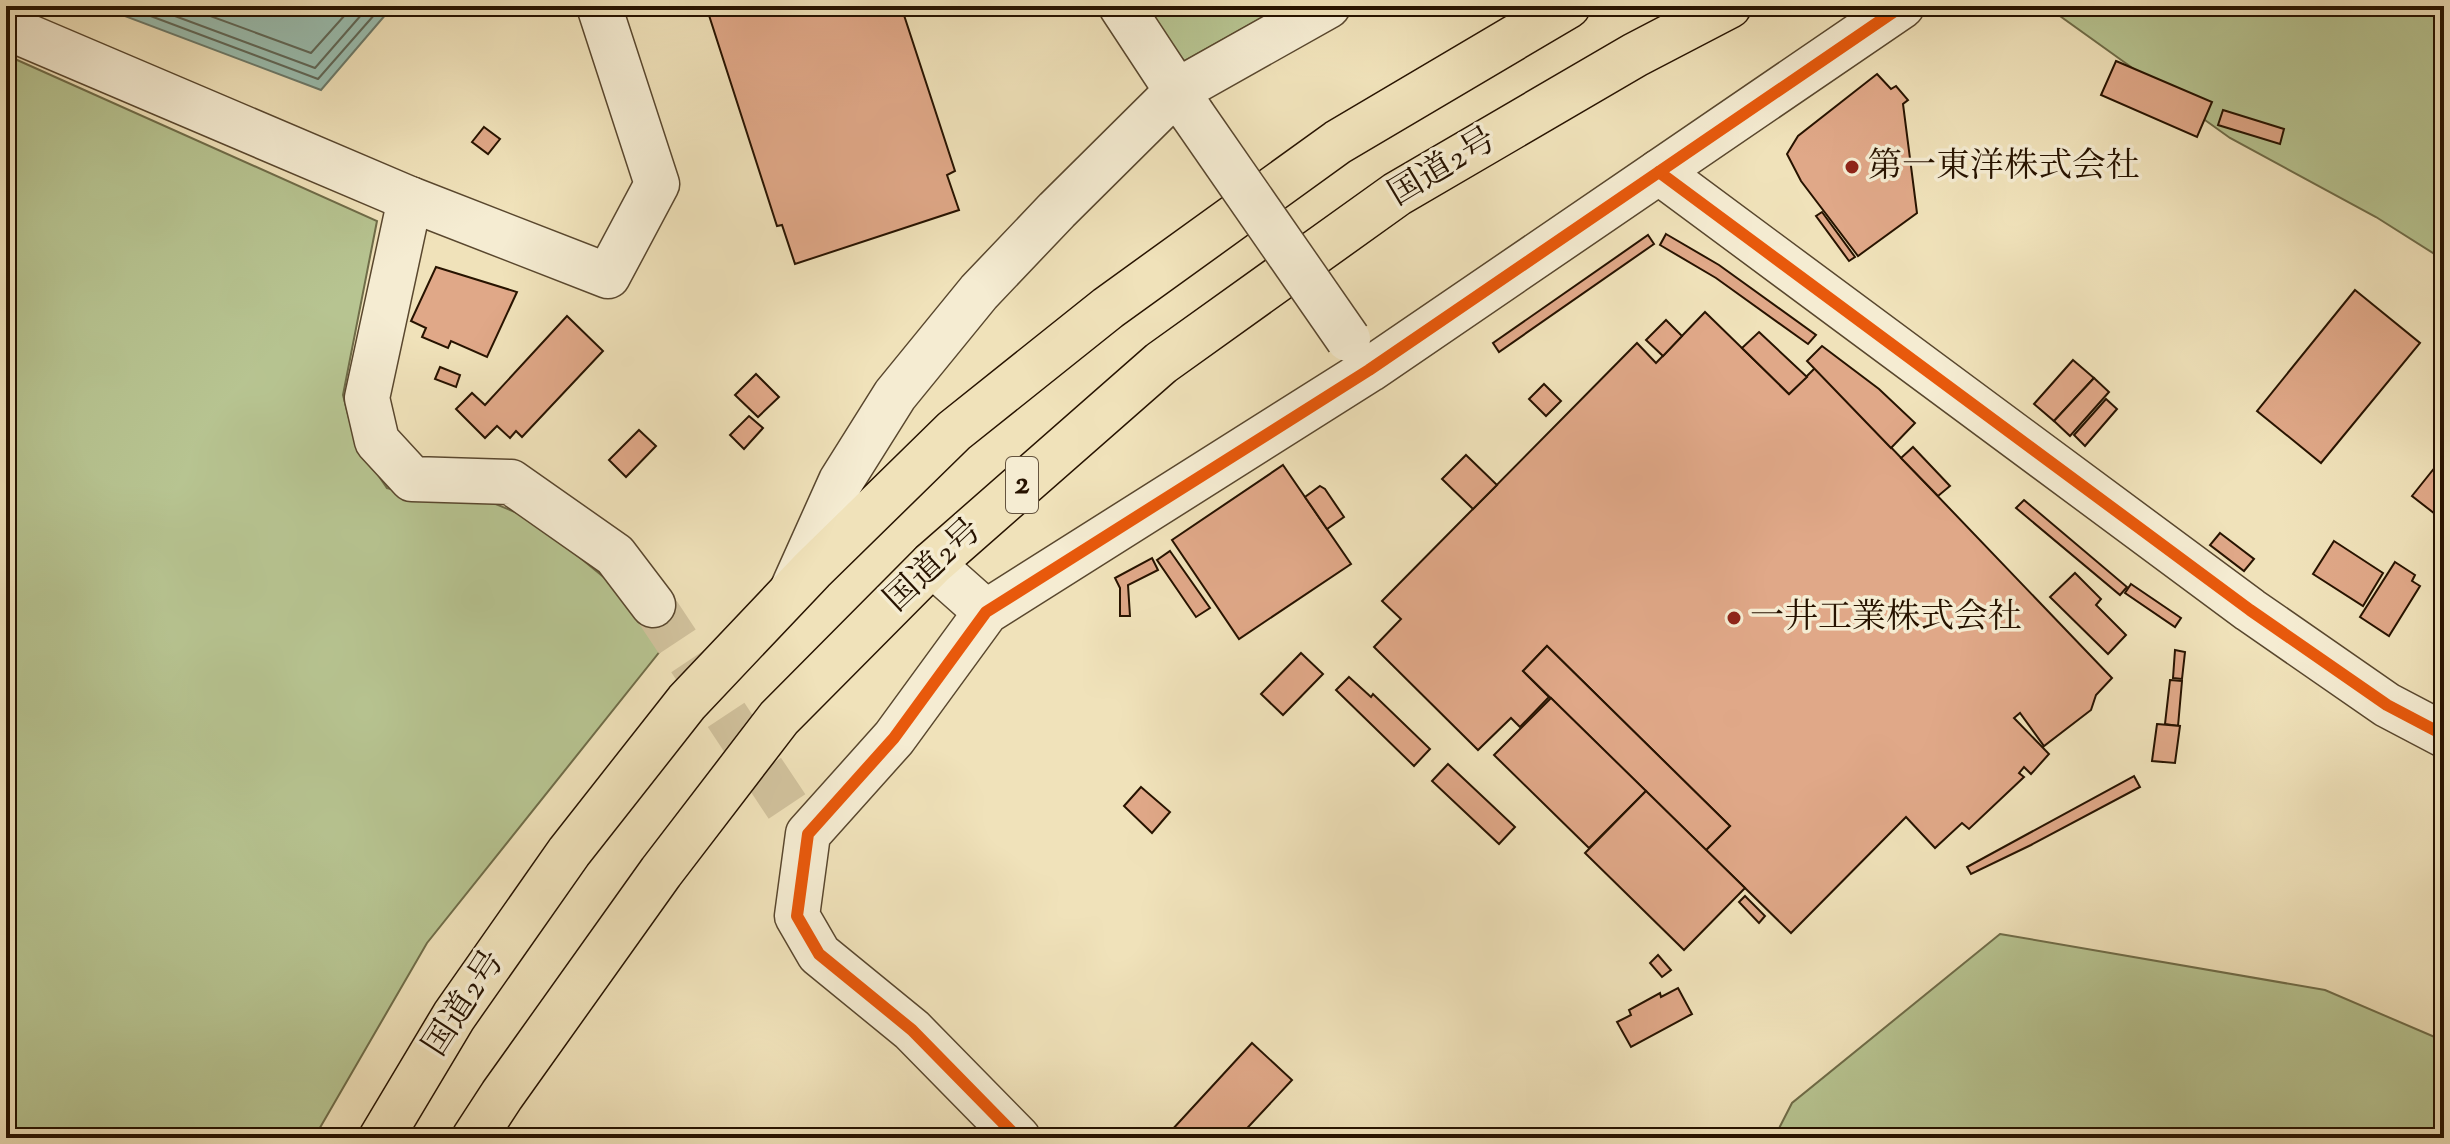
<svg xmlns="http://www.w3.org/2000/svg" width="2450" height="1144" viewBox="0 0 2450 1144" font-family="'Sorts Mill Goudy','Noto Serif JP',serif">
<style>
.green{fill:#b7c491;stroke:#6f6c48;stroke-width:2}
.water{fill:#9abeb0;stroke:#6c7a6a;stroke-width:2}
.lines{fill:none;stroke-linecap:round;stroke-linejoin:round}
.shore{stroke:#606858;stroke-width:2}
.building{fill:#e0a888;stroke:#271300;stroke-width:2}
.minor-tunnel{stroke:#d2c39e;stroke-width:44;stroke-dasharray:44 22;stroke-linecap:butt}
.minor-casing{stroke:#59472e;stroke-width:47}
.highway-casing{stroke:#271300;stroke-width:47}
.minor{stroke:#f5ecd2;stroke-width:44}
.highway{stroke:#f0e2ba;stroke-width:44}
.minor-bridge-casing{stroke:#59472e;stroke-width:47;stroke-linecap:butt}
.minor-bridge{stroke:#f5ecd2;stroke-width:44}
.cycleway-casing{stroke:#f5ecd2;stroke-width:17}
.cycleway{stroke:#e8590c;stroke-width:12}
.poi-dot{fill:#8f2418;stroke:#f5ecd2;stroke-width:3}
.labels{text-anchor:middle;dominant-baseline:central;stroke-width:7;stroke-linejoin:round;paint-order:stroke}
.shield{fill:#f5ecd2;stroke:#65543f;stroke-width:2}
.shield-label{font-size:32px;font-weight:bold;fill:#271300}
.poi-label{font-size:34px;fill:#271300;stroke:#f5ecd2;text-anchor:start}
.street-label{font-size:34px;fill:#271300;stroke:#f5ecd2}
</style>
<rect width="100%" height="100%" fill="#f0e2ba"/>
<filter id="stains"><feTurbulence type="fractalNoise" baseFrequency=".0025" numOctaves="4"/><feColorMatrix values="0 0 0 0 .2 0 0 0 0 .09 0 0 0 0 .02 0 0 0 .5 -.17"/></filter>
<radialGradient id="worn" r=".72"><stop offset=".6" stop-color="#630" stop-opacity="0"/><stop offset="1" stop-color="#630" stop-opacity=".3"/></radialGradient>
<g class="green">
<path d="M 1143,6 L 1283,6 L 1184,61 Z"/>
<path d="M 2046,6 L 2444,6 L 2444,260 L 2376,217 L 2230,138 Z"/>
<path d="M 6,55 L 377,221 L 343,395 L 355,441 L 387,488 L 426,497 L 479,497 L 534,520 L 628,597 L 661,650 L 427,943 L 314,1138 L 6,1138 Z"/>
<path d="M 2000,934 L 2325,990 L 2444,1041 L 2444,1138 L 1774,1138 L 1792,1103 Z"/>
</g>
<path class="water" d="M 114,6 L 393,6 L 321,90 L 122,15 Z"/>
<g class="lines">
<g class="shore">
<path d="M 124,6 L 318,79 L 382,6"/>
<path d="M 148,6 L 315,68 L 369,6"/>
<path d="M 183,6 L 311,53 L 353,6"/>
</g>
</g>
<g class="building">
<path d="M 706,6 L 901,6 L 955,171 L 947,175 L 959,210 L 795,264 L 782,225 L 777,226 Z"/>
<path d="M 2116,61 L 2212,102 L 2197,137 L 2101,95 Z"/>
<path d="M 1877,74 L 1891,89 L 1896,86 L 1908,100 L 1903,104 L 1917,213 L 1858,256 L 1801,181 L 1787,154 L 1798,136 Z"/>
<path d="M 2223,110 L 2284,129 L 2280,144 L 2218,125 Z"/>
<path d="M 484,127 L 500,139 L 488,154 L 472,142 Z"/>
<path d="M 1822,212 L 1855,257 L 1849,261 L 1816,216 Z"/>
<path d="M 1666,234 L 1719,265 L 1816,335 L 1808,344 L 1716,278 L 1660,245 Z"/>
<path d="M 1648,235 L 1654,244 L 1499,352 L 1493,343 Z"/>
<path d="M 436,267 L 517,292 L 487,357 L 451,341 L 448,348 L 422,337 L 426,328 L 411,321 Z"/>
<path d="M 2355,290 L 2420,343 L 2321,463 L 2257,411 Z"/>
<path d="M 1705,312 L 1789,394 L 1815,368 L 2112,678 L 2096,695 L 2091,710 L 2044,746 L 2020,713 L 2014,718 L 2049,754 L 2031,774 L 2024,767 L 2019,773 L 2024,777 L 1969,829 L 1962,823 L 1935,848 L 1906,817 L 1791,933 L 1706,850 L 1730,826 L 1547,646 L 1523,671 L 1549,697 L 1520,727 L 1511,718 L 1478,750 L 1374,647 L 1401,619 L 1382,601 L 1637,343 L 1656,363 Z"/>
<path d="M 567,316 L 603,351 L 522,437 L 516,431 L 510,438 L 497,426 L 485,438 L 456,409 L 472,393 L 485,405 Z"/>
<path d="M 1666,320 L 1682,336 L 1663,356 L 1646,340 Z"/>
<path d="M 1759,332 L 1807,377 L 1789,394 L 1742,348 Z"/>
<path d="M 1822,346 L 1879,389 L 1915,423 L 1891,448 L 1807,361 Z"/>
<path d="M 2073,360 L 2094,378 L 2054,421 L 2034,404 Z"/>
<path d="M 440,367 L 460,375 L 456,387 L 435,379 Z"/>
<path d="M 756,374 L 779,397 L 758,417 L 735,395 Z"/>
<path d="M 2094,378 L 2109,392 L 2070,436 L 2054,421 Z"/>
<path d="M 1544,384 L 1561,401 L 1546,416 L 1529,399 Z"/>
<path d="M 2106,399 L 2117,409 L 2085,446 L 2074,435 Z"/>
<path d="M 749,416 L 763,428 L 744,449 L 730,435 Z"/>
<path d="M 639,430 L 656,446 L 626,477 L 609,460 Z"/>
<path d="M 1913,447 L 1950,486 L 1938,496 L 1901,458 Z"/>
<path d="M 1466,455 L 1497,485 L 1473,509 L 1442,479 Z"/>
<path d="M 2444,456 L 2444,521 L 2412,496 Z"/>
<path d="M 1283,465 L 1351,564 L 1239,639 L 1172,540 Z"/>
<path d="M 1320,486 L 1325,489 L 1344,517 L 1327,529 L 1305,497 Z"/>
<path d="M 2024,500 L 2127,587 L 2120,595 L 2016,508 Z"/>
<path d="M 2220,533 L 2254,559 L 2244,571 L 2210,545 Z"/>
<path d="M 2334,541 L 2383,573 L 2363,606 L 2313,574 Z"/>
<path d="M 1170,551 L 1210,608 L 1196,617 L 1157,560 Z"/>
<path d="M 1152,558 L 1158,570 L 1128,585 L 1130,616 L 1120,616 L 1120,588 L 1115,578 Z"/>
<path d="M 2395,562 L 2415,575 L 2412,581 L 2420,586 L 2389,636 L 2360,617 Z"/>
<path d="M 2075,573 L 2101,599 L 2096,605 L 2126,635 L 2108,654 L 2050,597 Z"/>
<path d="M 2131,584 L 2181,618 L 2175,627 L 2125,593 Z"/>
<path d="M 1547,646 L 1730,826 L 1706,850 L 1523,671 Z"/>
<path d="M 2175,650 L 2185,652 L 2182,679 L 2173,678 Z"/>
<path d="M 1301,653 L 1323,674 L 1283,715 L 1261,694 Z"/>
<path d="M 1349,677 L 1371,697 L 1373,694 L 1430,749 L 1414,766 L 1336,690 Z"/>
<path d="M 2170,680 L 2182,681 L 2178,726 L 2165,724 Z"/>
<path d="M 1551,698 L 1646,791 L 1589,848 L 1494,755 Z"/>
<path d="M 2157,724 L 2180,726 L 2175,763 L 2152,761 Z"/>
<path d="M 1448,764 L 1515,827 L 1499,844 L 1432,781 Z"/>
<path d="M 2134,776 L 2140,787 L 2031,845 L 1971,874 L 1967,867 Z"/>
<path d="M 1141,787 L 1170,812 L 1152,833 L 1124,806 Z"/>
<path d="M 1646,791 L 1745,888 L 1684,950 L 1585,853 Z"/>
<path d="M 1745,896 L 1765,916 L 1759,923 L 1739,902 Z"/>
<path d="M 1658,955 L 1671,970 L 1662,977 L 1650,963 Z"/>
<path d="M 1678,988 L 1692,1014 L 1631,1047 L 1617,1022 L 1631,1015 L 1629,1010 L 1660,993 L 1661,997 Z"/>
<path d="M 1252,1043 L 1292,1080 L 1238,1138 L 1176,1138 L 1170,1132 Z"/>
</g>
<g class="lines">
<path class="minor-tunnel" d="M 653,605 L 788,808"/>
<defs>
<g id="minor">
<path d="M 1121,6 L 1192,114"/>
<path d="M 6,27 L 410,199 L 608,276 L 657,184 L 599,6"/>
<path d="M 1659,172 L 2250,610 L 2387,705 L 2444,735"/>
<path d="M 410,199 L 367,398 L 377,441 L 412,479 L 511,482 L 615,555 L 653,605"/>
<path d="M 932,564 L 986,612"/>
<path d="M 792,590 L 841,481 L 895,395 L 979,292 L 1057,210 L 1177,91 L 1328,6"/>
<path d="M 1018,1138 L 912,1030 L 819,954 L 797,916 L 808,834 L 894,738 L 986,612 L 1369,370 L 1902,6"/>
</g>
<g id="highway">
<path d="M 381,1138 L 454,1016 L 569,852 L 687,702 L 812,570 L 954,431 L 1108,308 L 1338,142 L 1568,6"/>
<path d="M 474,1138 L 502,1095 L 661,872 L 779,718 L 932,564 L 1161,363 L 1397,194 L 1635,55 L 1729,6"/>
</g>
</defs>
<use href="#minor" class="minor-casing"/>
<use href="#highway" class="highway-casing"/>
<use href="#minor" class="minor"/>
<use href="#highway" class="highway"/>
<defs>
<path id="minor-bridge" d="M 1192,114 L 1348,339"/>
</defs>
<use href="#minor-bridge" class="minor-bridge-casing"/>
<use href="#minor-bridge" class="minor-bridge"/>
<defs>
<g id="cycleway">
<path d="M 1659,172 L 2250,610 L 2387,705 L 2444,735"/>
<path d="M 1018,1138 L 912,1030 L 819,954 L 797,916 L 808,834 L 894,738 L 986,612 L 1369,370 L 1902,6"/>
</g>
</defs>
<use href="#cycleway" class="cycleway-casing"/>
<use href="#cycleway" class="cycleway"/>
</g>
<g class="poi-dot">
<circle cx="1852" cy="167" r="8"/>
<circle cx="1734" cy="618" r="8"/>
</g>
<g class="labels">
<rect class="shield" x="1006" y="457" width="32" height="56" rx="6"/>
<g class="shield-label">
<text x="1022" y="485">2</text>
</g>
<g class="poi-label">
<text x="1868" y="167">第一東洋株式会社</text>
<text x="1750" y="618">一井工業株式会社</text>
</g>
<g class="street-label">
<text transform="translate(1443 168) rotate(-31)">国道2号</text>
<text transform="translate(934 566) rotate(-43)">国道2号</text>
<text transform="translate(465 1004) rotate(-57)">国道2号</text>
</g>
</g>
<rect width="2450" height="1144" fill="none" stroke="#f0e2ba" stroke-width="32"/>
<rect x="8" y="8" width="2434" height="1128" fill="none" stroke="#271300" stroke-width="4"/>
<rect x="16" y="16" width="2418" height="1112" fill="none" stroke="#271300" stroke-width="2"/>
<rect width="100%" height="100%" filter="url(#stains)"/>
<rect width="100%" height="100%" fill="url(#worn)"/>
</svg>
